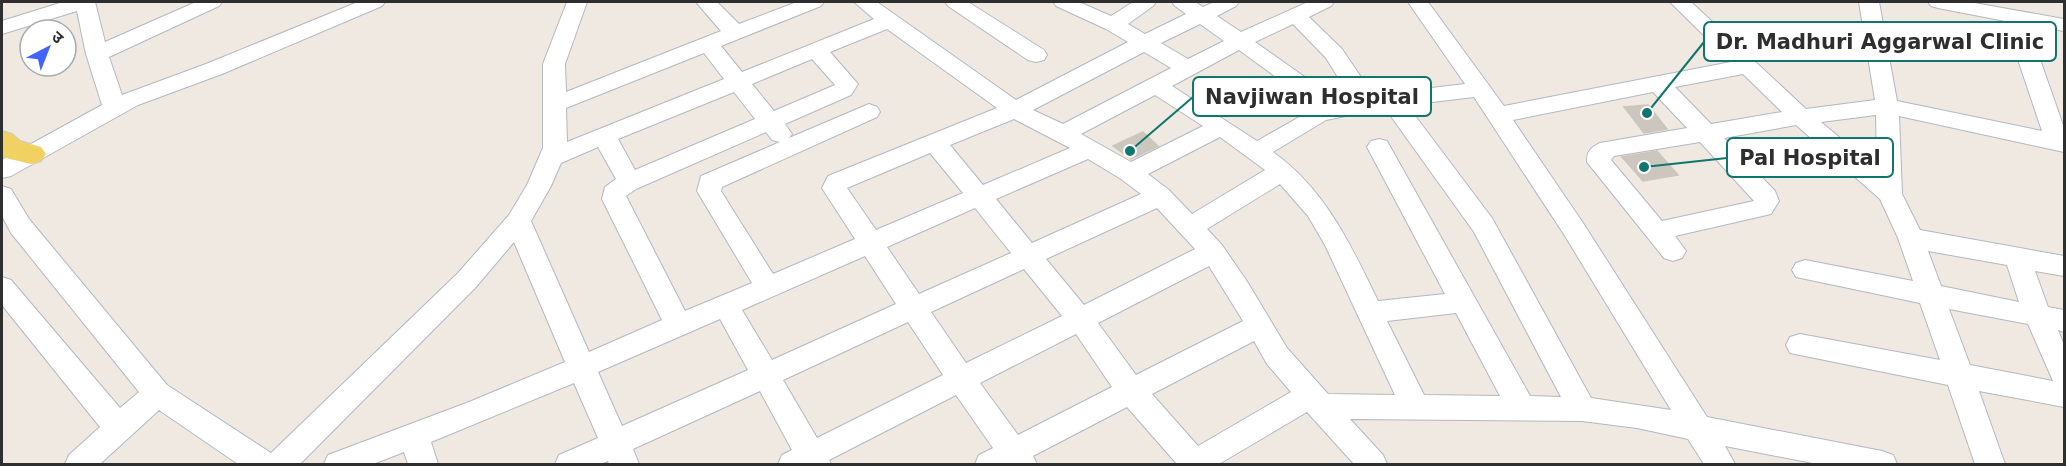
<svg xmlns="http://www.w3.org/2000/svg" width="2066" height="466" viewBox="0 0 2066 466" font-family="'DejaVu Sans','Noto Sans Devanagari',sans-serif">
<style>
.building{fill:#cbc7bf;stroke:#cbc5ba;stroke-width:1.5}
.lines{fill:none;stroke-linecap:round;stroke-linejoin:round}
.minor-casing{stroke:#b4b7c1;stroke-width:2}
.major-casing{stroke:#c9c9c9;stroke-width:2}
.minor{fill:#fff;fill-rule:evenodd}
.major{fill:#f2d163;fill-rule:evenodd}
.leader{fill:none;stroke:#0f766e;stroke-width:2}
.callout-dot{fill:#0f766e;stroke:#fff;stroke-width:2}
.callout{fill:#fff;stroke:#0f766e;stroke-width:2}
.callout-label{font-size:21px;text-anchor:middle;font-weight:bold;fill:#2e2e2e}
</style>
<rect width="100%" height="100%" fill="#efe9e1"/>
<g class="building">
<path d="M 1648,105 L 1667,129 L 1644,133 L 1624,107 Z"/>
<path d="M 1143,132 L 1158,146 L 1131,159 L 1113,146 Z"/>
<path d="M 1657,151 L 1678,175 L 1643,181 L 1622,157 Z"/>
</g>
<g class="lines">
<defs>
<g id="minor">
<path d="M 63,2 L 95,2 L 105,42 L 196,2 L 222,2 L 219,6 L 109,57 L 122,95 L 206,64 L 358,2 L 385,2 L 382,6 L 222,74 L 138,105 L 11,176 L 2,178 L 2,160 L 102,105 L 86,54 L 77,11 L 2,34 L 2,21 Z"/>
<path d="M 567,2 L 587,2 L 565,64 L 566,92 L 721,31 L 696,2 L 717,2 L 739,24 L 797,2 L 824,2 L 821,6 L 721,46 L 742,72 L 874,19 L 854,2 L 877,2 L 1016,100 L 1128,42 L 1106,29 L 1056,6 L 1053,2 L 1079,2 L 1111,16 L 1133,2 L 1156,2 L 1153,6 L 1128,24 L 1145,34 L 1186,14 L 1175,6 L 1172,2 L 1195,2 L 1203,7 L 1214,2 L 1239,2 L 1236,6 L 1217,16 L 1241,32 L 1308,2 L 1334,2 L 1331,6 L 1309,17 L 1342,49 L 1373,95 L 1465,84 L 1408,2 L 1428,2 L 1504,106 L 1731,62 L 1670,2 L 1691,2 L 1806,109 L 1875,100 L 1859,2 L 1879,2 L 1897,101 L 2042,131 L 2005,21 L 1938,8 L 1931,6 L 1928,2 L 1969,2 L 2064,19 L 2064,31 L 2028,25 L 2064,128 L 2064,152 L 1899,116 L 1902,194 L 1920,230 L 2064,256 L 2064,276 L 2035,271 L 2048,307 L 2064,310 L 2064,332 L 2058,330 L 2064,345 L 2064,407 L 1979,391 L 2005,464 L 1975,464 L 1948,385 L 1790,353 L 1786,345 L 1790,337 L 1800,334 L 1940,360 L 1920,303 L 1796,277 L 1792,270 L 1796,263 L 1805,260 L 1913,281 L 1898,238 L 1880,199 L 1796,125 L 1724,138 L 1775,191 L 1779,201 L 1771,214 L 1675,236 L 1686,251 L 1682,258 L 1673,261 L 1664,258 L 1587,162 C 1587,151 1590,148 1600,143 L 1687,128 L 1653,92 L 1513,120 L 1583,223 L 1707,417 L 1882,451 L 1893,455 L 1897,464 L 1818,464 L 1725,446 L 1735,464 L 1704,464 L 1688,439 L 1637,428 L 1582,421 L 1350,419 L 1383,455 L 1387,464 L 1354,464 L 1307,412 L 1219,464 L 1177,464 L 1127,407 L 1033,456 L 1037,464 L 975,464 L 979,455 L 993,448 L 956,395 L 829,460 L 831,464 L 778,464 L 782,455 L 792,450 L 760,391 L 633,449 L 639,464 L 609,464 L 608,461 L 600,464 L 555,464 L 559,455 L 598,438 L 574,383 L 431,442 L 438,464 L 408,464 L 404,452 L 373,464 L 324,464 L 328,455 L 469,402 L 565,362 L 514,242 L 476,287 L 300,464 L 238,464 L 159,410 L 100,464 L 65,464 L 69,455 L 100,427 L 2,305 L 2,277 L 11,280 L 120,408 L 139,392 L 11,233 L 2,216 L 2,186 L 11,189 L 29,219 L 167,385 L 271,453 L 458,273 L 509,215 L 527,185 L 543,148 L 543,64 ZM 1200,24 L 1224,41 L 1188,59 L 1161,43 ZM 1293,24 L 1326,58 L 1352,100 L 1340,102 L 1255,42 ZM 887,29 L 997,108 L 828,176 L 822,188 L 855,239 L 773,274 L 721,191 L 722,187 L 877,117 L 880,112 L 877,107 L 869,104 L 789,138 L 792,134 L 785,124 L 851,95 L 858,84 L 830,52 ZM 1239,50 L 1317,107 L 1257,141 L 1172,86 ZM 1144,52 L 1171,68 L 1063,124 L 1033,110 ZM 704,53 L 724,79 L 567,142 L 566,108 ZM 812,59 L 835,85 L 774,111 L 752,84 ZM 1743,74 L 1782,112 L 1711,124 L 1675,87 ZM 734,92 L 755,119 L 635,170 L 618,139 ZM 1155,95 L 1203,126 L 1131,162 L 1081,134 ZM 1474,97 L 1565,236 L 1671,410 L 1591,398 L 1492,218 L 1407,105 ZM 1385,108 L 1474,232 L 1561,397 L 1530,396 L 1387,141 L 1379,139 L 1371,141 L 1367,147 L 1445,294 L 1378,301 C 1351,245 1325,189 1273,152 L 1326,120 ZM 1876,115 L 1877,169 L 1821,122 ZM 1014,119 L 1070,148 L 983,185 L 950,145 ZM 766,132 L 772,140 L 780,142 L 701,176 L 697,191 L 752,283 L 685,311 L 626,196 L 636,189 ZM 1220,137 L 1265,170 L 1192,214 L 1169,190 L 1148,174 ZM 1700,142 L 1754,201 L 1662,221 L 1611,160 L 1614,156 ZM 598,147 L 616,179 L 605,187 L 602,199 L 662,320 L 589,352 L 531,221 L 551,186 L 561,163 ZM 930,153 L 963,193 L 876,230 L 847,188 ZM 1088,159 L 1121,179 L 1141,194 L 1032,243 L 996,199 ZM 1280,184 L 1308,216 L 1325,245 L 1395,395 L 1328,394 L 1287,348 L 1248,283 L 1222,245 L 1207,229 ZM 975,208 L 1011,253 L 919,294 L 887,247 ZM 1157,208 L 1195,249 L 1084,305 L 1046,259 ZM 1928,251 L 2007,265 L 2019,302 L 1941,286 ZM 865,256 L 896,304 L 772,360 L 742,310 ZM 1209,266 L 1243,321 L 1136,375 L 1098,323 ZM 1024,269 L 1062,316 L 966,363 L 931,312 ZM 1949,309 L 2028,324 L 2053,381 L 1970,365 ZM 1456,313 L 1500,396 L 1424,395 L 1387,321 ZM 720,319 L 748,370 L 622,426 L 598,372 ZM 908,322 L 943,375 L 817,438 L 783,380 ZM 1076,334 L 1112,387 L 1018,435 L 980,383 ZM 1254,341 L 1267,364 L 1291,392 L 1198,446 L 1152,394 Z"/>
<path d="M 945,2 L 968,2 L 1044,50 L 1047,55 L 1044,60 L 1036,62 L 1028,60 L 948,6 Z"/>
</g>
<path id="major" d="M 2,131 L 12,134 L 20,141 L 41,147 L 46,154 L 41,161 L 31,164 L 2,157 Z"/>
</defs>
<use href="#minor" class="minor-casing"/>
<use href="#major" class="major-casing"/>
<use href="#minor" class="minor"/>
<use href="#major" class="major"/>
</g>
<path class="leader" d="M1647 113L1704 42M1130 151L1193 97M1644 167L1727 158"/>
<g class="callout-dot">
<circle cx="1647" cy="113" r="6"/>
<circle cx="1130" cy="151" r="6"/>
<circle cx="1644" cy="167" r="6"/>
</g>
<g class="callout">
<rect x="1704" y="22" width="352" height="39" rx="6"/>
<rect x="1193" y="77" width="238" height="39" rx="6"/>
<rect x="1727" y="138" width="166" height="39" rx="6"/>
</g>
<g class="callout-label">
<text x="1880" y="49">Dr. Madhuri Aggarwal Clinic</text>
<text x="1312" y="104">Navjiwan Hospital</text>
<text x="1810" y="165">Pal Hospital</text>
</g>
<rect width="2066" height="466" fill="none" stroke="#2e2e2e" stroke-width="6"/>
<g transform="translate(48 48) rotate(42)"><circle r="28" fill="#ffffff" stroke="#ababab" stroke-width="1.5"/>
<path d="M0-4.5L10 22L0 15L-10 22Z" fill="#4264fb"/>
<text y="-9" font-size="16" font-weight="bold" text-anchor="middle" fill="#2e2e2e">उ</text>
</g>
</svg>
